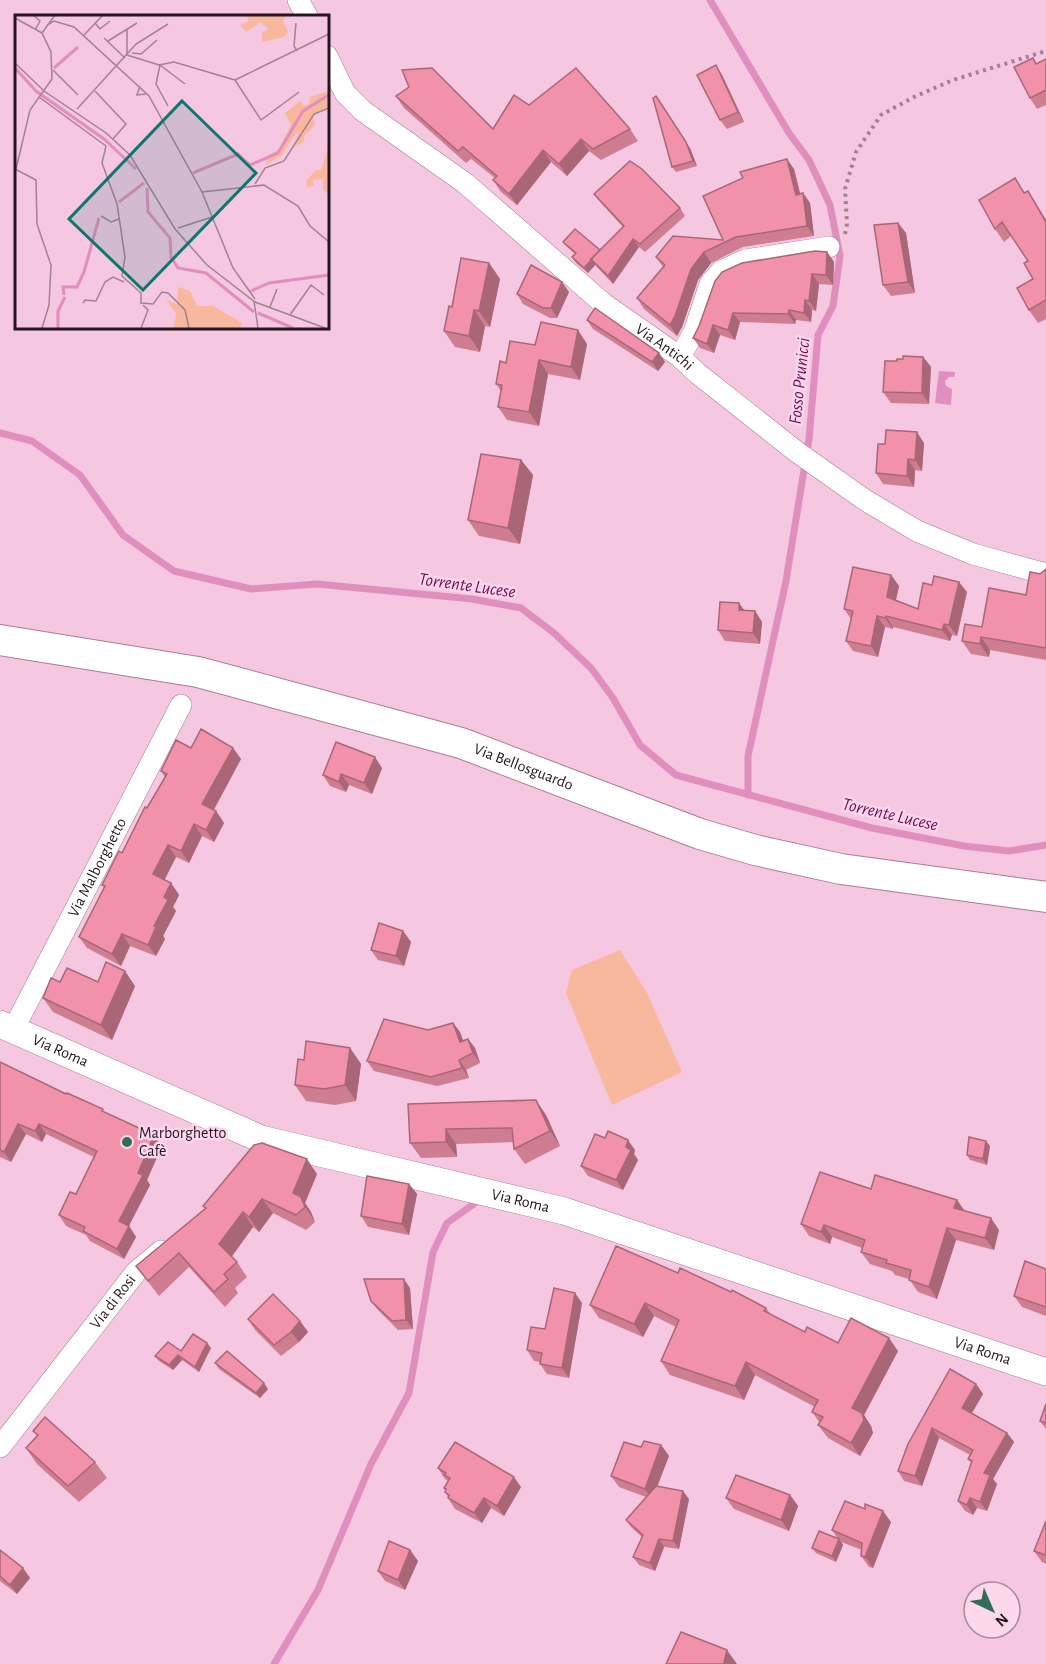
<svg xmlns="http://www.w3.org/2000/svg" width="1046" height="1664" viewBox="0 0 1046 1664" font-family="'Alegreya Sans',sans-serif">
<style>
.green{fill:#f7b89d}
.water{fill:#e08ebe}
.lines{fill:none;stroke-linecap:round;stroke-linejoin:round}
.stream{stroke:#e08ebe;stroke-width:7}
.minor-casing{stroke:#a87d95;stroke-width:22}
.tertiary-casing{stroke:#a87d95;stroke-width:28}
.secondary-casing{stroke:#a87d95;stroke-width:32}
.path{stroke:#a27f93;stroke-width:4;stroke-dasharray:3 4.5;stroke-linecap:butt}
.minor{stroke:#fff;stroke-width:21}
.tertiary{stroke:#fff;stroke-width:27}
.secondary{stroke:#fff;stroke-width:30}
.wall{fill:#cf7e92}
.shaded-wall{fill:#a96677}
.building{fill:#f192aa;stroke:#a96677;stroke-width:1.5}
.poi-dot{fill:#336c54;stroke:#fdd7ec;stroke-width:2}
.labels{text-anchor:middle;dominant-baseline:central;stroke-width:5;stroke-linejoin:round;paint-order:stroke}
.street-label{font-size:16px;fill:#271620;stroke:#fdd7ec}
.poi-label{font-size:16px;fill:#271620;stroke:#fdd7ec;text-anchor:start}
.water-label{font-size:18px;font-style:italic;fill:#6f0c52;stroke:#fdd7ec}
.inset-river{fill:none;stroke:#e08ebe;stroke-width:3}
.inset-road{fill:none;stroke:#a38094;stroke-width:1.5}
.view{fill:#0f766e;fill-opacity:0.15;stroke:#0f766e;stroke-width:3}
.inset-edge{fill:none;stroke:#271620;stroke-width:3}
</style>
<rect width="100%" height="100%" fill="#f5c7e1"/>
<path class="green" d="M 620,950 L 647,993 L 682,1072 L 612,1105 L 566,993 L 572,970 Z"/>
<path class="water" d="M 939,371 L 955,372 L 954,377 L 949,377 L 945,381 L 946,386 L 952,389 L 951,405 L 935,403 Z"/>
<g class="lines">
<g class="stream">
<path d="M 710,0 L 789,133 L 809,160 L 830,205 L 840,256 L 833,306 L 818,335 L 809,439 L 786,581 L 748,756 L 748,795"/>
<path d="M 0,433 L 32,441 L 80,475 L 123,535 L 174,571 L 251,589 L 317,584 L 472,599 L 521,608 L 554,633 L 591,668 L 613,698 L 640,745 L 676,775 L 872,828 L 964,846 L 1009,851 L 1046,845"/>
<path d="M 274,1664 L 318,1590 L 371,1464 L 409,1393 L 433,1252 L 447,1223 L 478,1201"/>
</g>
<defs>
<g id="minor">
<path d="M 298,0 L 307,16"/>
<path id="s1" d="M 327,56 L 345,93 L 363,111 L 465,183 L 604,304 L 680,357 L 697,373 L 797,452 L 865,500 L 917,531 L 973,554 L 1046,574"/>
<path d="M 680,357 L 694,332 L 710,284 L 721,271 L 745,260 L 829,247"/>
<path id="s2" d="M 13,1030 L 181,705"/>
<path id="s3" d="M 0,1447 L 136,1272 L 161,1251"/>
</g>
<g id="tertiary">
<path id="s4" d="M 0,1024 L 261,1139 L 564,1211 L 1046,1372"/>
</g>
<g id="secondary">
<path id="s5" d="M 0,640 L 198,672 L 461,743 L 700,834 L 755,850 L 841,869 L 1046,897"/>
</g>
</defs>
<use href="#minor" class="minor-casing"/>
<use href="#tertiary" class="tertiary-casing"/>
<use href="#secondary" class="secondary-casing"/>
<path class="path" d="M 845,234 L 847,224 L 845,189 L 856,152 L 881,115 L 914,97 L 953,80 L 1046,51"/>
<use href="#minor" class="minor"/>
<use href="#tertiary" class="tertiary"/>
<use href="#secondary" class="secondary"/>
</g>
<g class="wall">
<path d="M 1033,58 L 1037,64 L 1046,59 L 1046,105 L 1037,109 L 1030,98 Z"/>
<path d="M 722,75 L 744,122 L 727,129 L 720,120 Z"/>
<path d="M 396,96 L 493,129 L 529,105 L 630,129 L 638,141 L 601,160 L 589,151 L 567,176 L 551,162 L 517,205 L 501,192 L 493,180 L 495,178 L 471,159 L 466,163 L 404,108 Z"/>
<path d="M 690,148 L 697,166 L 676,172 L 672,167 Z"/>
<path d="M 794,169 L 800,194 L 803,193 L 810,203 L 814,236 L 743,247 L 711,263 L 698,280 L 682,327 L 677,336 L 644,309 L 637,298 L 663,267 L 656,257 L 723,240 Z"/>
<path d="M 1028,191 L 1046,220 L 1046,319 L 1038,323 L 1029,310 L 1033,279 L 1028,261 L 1011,236 L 1004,242 L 995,229 L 1025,193 Z"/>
<path d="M 594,194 L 680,208 L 685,216 L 645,252 L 639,247 L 613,284 L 595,265 L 588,273 L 576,263 L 572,257 L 575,254 L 567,247 L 563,242 L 600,250 L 623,227 L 600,202 Z"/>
<path d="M 898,223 L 906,233 L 915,293 L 891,296 L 883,285 Z"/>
<path d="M 827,252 L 834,262 L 833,285 L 819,284 L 816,311 L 812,310 L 811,322 L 796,320 L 795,324 L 740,322 L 735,340 L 720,335 L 714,353 L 700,348 L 693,338 L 699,326 Z"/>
<path d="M 489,263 L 500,279 L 490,327 L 485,326 L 480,352 L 455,347 L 444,331 L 452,307 Z"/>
<path d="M 569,292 L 557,318 L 550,318 L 523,304 L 517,294 Z"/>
<path d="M 587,320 L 659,353 L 665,362 L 658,371 L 593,329 Z"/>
<path d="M 587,344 L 580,380 L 548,374 L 539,426 L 507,420 L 498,407 L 501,391 L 496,384 L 506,363 L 535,345 Z"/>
<path d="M 923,357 L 931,367 L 929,404 L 891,403 L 883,392 L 897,361 Z"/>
<path d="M 924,443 L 922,471 L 915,470 L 914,487 L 883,484 L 876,473 L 885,444 Z"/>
<path d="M 521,460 L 533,475 L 520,544 L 479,536 L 468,520 Z"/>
<path d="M 1046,569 L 1046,660 L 990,650 L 989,657 L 971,654 L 962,641 L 1026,595 L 1040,574 Z"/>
<path d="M 891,575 L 899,586 L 896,600 L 918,609 L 967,592 L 957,636 L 952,635 L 950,641 L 893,627 L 893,629 L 885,627 L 878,657 L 853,651 L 846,641 L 851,619 L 844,609 Z"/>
<path d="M 745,611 L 755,611 L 762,622 L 760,644 L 725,641 L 718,630 Z"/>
<path d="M 191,748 L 233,748 L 241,759 L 214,810 L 216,811 L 224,823 L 214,842 L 202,836 L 189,863 L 176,857 L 164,880 L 171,883 L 179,895 L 173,907 L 176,911 L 163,936 L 165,939 L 156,956 L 130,946 L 121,966 L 87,948 L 79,937 L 104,887 L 102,885 L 122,853 L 165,777 L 161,771 Z"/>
<path d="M 382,768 L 372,794 L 349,785 L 346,792 L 330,786 L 323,775 Z"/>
<path d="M 403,931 L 411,942 L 404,966 L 378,960 L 371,950 Z"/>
<path d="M 60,982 L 98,982 L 135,986 L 112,1040 L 53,1012 L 43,998 Z"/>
<path d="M 453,1023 L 460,1032 L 463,1041 L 468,1039 L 475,1048 L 480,1063 L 466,1070 L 469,1078 L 437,1086 L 374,1071 L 367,1061 L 428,1030 Z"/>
<path d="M 350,1048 L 361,1064 L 356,1101 L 335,1105 L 306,1101 L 295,1085 L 304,1060 Z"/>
<path d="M 0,1062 L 106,1113 L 162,1146 L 147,1180 L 150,1185 L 129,1226 L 136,1237 L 124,1259 L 90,1241 L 86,1235 L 66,1226 L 59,1215 L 76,1194 L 94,1157 L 46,1134 L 42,1142 L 26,1134 L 11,1162 L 0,1157 Z"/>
<path d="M 408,1104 L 546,1115 L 560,1146 L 525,1164 L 514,1149 L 514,1142 L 456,1144 L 457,1157 L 421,1158 L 410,1143 Z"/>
<path d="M 605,1138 L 635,1150 L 634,1154 L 638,1160 L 623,1190 L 588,1176 L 581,1166 Z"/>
<path d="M 990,1146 L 987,1165 L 970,1160 L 967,1155 Z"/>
<path d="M 317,1174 L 305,1203 L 311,1212 L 315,1222 L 306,1230 L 273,1213 L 259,1232 L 253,1227 L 231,1257 L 237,1262 L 247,1277 L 235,1288 L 238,1293 L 225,1307 L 189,1267 L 159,1296 L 136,1266 L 205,1209 L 203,1206 Z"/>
<path d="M 409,1184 L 417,1194 L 409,1235 L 368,1227 L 361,1216 Z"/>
<path d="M 871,1189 L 957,1200 L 965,1211 L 999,1230 L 994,1250 L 956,1240 L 937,1299 L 918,1292 L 909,1279 L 895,1275 L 892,1271 L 870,1264 L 861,1252 L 862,1248 L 832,1237 L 830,1244 L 809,1236 L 801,1224 Z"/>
<path d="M 1046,1269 L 1046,1316 L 1022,1307 L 1014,1296 Z"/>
<path d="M 678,1273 L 731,1292 L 766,1308 L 771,1315 L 805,1332 L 838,1343 L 898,1351 L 864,1415 L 871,1426 L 873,1433 L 860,1456 L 828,1438 L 818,1425 L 820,1423 L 812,1412 L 815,1407 L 755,1375 L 744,1400 L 670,1375 L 661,1361 L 676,1327 L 654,1316 L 643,1337 L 599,1318 L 590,1305 Z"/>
<path d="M 410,1288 L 413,1329 L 398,1330 L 378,1310 L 371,1301 Z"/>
<path d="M 582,1303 L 569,1378 L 547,1374 L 540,1364 L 541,1362 L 534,1361 L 527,1350 L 545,1329 Z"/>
<path d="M 248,1319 L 300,1321 L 308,1332 L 299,1342 L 281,1356 L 255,1330 Z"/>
<path d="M 211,1348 L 199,1372 L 182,1360 L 173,1370 L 159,1361 L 155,1356 Z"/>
<path d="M 215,1363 L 268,1389 L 260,1398 L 219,1369 Z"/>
<path d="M 976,1384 L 983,1394 L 972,1413 L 1007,1433 L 1014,1442 L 993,1479 L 997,1484 L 987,1511 L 977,1508 L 973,1515 L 965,1511 L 958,1501 L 971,1463 L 968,1459 L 970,1455 L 939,1438 L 922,1486 L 904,1481 L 898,1471 L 908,1444 Z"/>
<path d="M 1046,1404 L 1046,1429 L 1040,1421 Z"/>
<path d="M 33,1431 L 95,1462 L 107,1478 L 79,1502 L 37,1464 L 26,1448 L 37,1436 Z"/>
<path d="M 661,1445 L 669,1456 L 657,1486 L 689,1499 L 679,1549 L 664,1547 L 655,1571 L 639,1565 L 633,1557 L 642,1537 L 632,1528 L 626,1520 L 646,1497 L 619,1487 L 611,1476 L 641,1447 Z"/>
<path d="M 438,1468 L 521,1487 L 504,1516 L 491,1508 L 482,1523 L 455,1509 L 448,1498 L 448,1497 L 445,1492 L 446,1490 L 444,1488 L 448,1481 L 445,1479 Z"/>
<path d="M 790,1495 L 798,1506 L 789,1531 L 734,1509 L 726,1498 Z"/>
<path d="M 1046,1521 L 1046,1564 L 1042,1562 L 1034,1551 Z"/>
<path d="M 891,1522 L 873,1568 L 869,1567 L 861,1556 L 862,1550 L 841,1542 L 843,1545 L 836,1562 L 816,1553 L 812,1548 L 838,1539 L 832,1530 Z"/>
<path d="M 0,1550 L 23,1568 L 30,1578 L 17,1594 L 0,1581 Z"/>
<path d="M 410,1550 L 418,1561 L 405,1590 L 385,1581 L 378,1571 Z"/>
</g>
<g class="shaded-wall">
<path d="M 716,65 L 722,75 L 744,122 L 738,112 Z"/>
<path d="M 656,96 L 690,148 L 697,166 L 693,161 Z"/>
<path d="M 581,139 L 589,151 L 567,176 L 559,164 Z"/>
<path d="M 543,150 L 551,162 L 517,205 L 509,194 Z"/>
<path d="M 787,159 L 794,169 L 803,205 L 796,195 Z"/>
<path d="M 1028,191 L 1046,220 L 1046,222 Z"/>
<path d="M 803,193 L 810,203 L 814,236 L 807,226 Z"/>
<path d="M 898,223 L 906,233 L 915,293 L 908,282 Z"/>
<path d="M 633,239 L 639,247 L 613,284 L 608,276 Z"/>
<path d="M 704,252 L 711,263 L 698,280 L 682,327 L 677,336 L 670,325 L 691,269 Z"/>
<path d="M 827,252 L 834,262 L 833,285 L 826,275 Z"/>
<path d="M 592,260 L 595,265 L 588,273 L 584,268 Z"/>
<path d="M 489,263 L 500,279 L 490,327 L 479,311 Z"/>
<path d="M 812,274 L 819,284 L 816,311 L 809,301 Z"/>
<path d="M 562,282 L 569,292 L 557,318 L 551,308 Z"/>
<path d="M 805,300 L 812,310 L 811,322 L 804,313 Z"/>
<path d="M 474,310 L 485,326 L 480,352 L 469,336 Z"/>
<path d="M 789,310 L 796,320 L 795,324 L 788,314 Z"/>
<path d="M 733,313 L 740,322 L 735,340 L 728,330 Z"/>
<path d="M 713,325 L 720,335 L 714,353 L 707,344 Z"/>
<path d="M 578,330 L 587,344 L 580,380 L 571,367 Z"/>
<path d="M 659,353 L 665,362 L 658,371 L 652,362 Z"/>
<path d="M 923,357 L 931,367 L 929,404 L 922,393 Z"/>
<path d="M 539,360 L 548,374 L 539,426 L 529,412 Z"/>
<path d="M 917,432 L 924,443 L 922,471 L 915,460 Z"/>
<path d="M 908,459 L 915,470 L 914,487 L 907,476 Z"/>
<path d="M 521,460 L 533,475 L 520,544 L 508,528 Z"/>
<path d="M 891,575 L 899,586 L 894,608 L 887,597 Z"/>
<path d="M 959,582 L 967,592 L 957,636 L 949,625 Z"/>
<path d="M 739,603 L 747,614 L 739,610 Z"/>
<path d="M 755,611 L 762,622 L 760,644 L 753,633 Z"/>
<path d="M 877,616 L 885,627 L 878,657 L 871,646 Z"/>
<path d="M 886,616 L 893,627 L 893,629 L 885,618 Z"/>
<path d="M 944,624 L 952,635 L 950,641 L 942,630 Z"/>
<path d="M 981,637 L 990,650 L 989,657 L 980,644 Z"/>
<path d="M 233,748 L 241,759 L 210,816 L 202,804 Z"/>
<path d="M 375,757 L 382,768 L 372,794 L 364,783 Z"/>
<path d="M 341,774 L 349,785 L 346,792 L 339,782 Z"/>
<path d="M 216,811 L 224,823 L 214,842 L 206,830 Z"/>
<path d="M 194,824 L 202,836 L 189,863 L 181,851 Z"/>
<path d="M 168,845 L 176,857 L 162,885 L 153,874 Z"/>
<path d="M 171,883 L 179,895 L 173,907 L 176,911 L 163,936 L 165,939 L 156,956 L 148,945 L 164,897 Z"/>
<path d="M 403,931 L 411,942 L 404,966 L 396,956 Z"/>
<path d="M 122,934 L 130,946 L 121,966 L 112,954 Z"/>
<path d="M 125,971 L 135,986 L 112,1040 L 101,1025 Z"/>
<path d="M 453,1023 L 460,1032 L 467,1051 L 460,1042 Z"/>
<path d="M 468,1039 L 475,1048 L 480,1063 L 473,1053 Z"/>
<path d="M 350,1048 L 361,1064 L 356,1101 L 345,1085 Z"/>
<path d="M 459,1060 L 466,1070 L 469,1078 L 462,1068 Z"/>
<path d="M 536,1100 L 546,1115 L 560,1146 L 550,1131 Z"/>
<path d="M 18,1124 L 26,1134 L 11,1162 L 4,1152 Z"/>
<path d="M 39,1124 L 46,1134 L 42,1142 L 35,1131 Z"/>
<path d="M 446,1129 L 456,1144 L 457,1157 L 446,1142 Z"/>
<path d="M 154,1135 L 162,1146 L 147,1180 L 150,1185 L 126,1231 L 119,1221 L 138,1173 Z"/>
<path d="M 628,1140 L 635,1150 L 634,1154 L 638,1160 L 623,1190 L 616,1180 Z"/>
<path d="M 986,1141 L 990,1146 L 987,1165 L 983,1159 Z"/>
<path d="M 307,1159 L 317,1174 L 305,1203 L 311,1212 L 315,1222 L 305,1207 L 293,1193 Z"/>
<path d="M 409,1184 L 417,1194 L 409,1235 L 402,1224 Z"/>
<path d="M 262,1199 L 273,1213 L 259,1232 L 249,1217 Z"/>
<path d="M 957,1200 L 965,1212 L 954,1208 Z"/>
<path d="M 243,1212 L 253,1227 L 230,1259 L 219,1244 Z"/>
<path d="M 991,1218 L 999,1230 L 994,1250 L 985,1238 Z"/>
<path d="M 824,1225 L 832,1237 L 830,1244 L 821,1232 Z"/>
<path d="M 129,1226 L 136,1237 L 124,1259 L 117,1249 Z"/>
<path d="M 947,1228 L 956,1240 L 937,1299 L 929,1287 Z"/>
<path d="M 404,1279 L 410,1288 L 413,1329 L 406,1320 Z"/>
<path d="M 575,1293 L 582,1303 L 569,1378 L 562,1368 Z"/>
<path d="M 645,1303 L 654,1316 L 643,1337 L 634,1324 Z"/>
<path d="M 300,1321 L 308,1332 L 299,1342 L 291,1332 Z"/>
<path d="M 889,1338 L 898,1351 L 864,1415 L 871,1426 L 873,1433 L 860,1456 L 851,1443 L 852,1408 Z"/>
<path d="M 207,1343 L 211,1348 L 199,1372 L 195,1367 Z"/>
<path d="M 178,1355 L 182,1360 L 173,1370 L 169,1365 Z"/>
<path d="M 746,1362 L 755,1375 L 744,1400 L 735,1386 Z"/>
<path d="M 264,1383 L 268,1389 L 260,1398 L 256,1393 Z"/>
<path d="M 976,1384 L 983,1394 L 969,1418 L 962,1408 Z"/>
<path d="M 932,1428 L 939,1438 L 922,1486 L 915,1476 Z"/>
<path d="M 1007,1433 L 1014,1442 L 993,1479 L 997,1484 L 987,1511 L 980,1502 L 984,1473 Z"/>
<path d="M 661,1445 L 669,1456 L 652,1500 L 645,1489 Z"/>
<path d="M 514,1477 L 521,1487 L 504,1516 L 497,1506 Z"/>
<path d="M 683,1491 L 689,1499 L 679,1549 L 673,1541 Z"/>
<path d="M 790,1495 L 798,1506 L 789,1531 L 781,1520 Z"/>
<path d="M 484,1498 L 491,1508 L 482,1523 L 474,1513 Z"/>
<path d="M 970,1498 L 977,1508 L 973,1515 L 967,1505 Z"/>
<path d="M 883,1511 L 891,1522 L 873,1568 L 865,1557 Z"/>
<path d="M 659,1539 L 664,1547 L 655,1571 L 650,1563 Z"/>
<path d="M 839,1539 L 843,1545 L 836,1562 L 832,1556 Z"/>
<path d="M 410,1550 L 418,1561 L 405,1590 L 398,1580 Z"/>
<path d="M 23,1568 L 30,1578 L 17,1594 L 10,1585 Z"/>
<path d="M 727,1650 L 737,1664 L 726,1664 L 724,1662 Z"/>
</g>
<g class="building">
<path d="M 1033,58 L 1036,64 L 1046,59 L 1046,90 L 1030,98 L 1014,67 Z"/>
<path d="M 716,65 L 738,112 L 720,120 L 697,75 Z"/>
<path d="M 432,68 L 493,129 L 514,95 L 529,105 L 576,68 L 630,129 L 593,149 L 581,139 L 559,164 L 543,150 L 509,194 L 493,180 L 497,176 L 463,147 L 458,151 L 396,96 L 409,87 L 402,70 Z"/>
<path d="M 656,96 L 686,142 L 693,161 L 672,167 L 653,98 Z"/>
<path d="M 787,159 L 796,195 L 803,193 L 807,226 L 736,237 L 704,252 L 691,269 L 675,316 L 670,325 L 637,298 L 665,265 L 656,257 L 673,236 L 723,240 L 703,196 L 743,178 L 740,172 Z"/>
<path d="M 630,161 L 642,169 L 680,208 L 640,244 L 633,239 L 608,276 L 591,259 L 624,226 L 594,194 Z"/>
<path d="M 1015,178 L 1024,193 L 1028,191 L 1046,222 L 1046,300 L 1029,310 L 1017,288 L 1033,279 L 1024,263 L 1028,261 L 1002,222 L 995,229 L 979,200 Z"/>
<path d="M 898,223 L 908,282 L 883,285 L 874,225 Z"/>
<path d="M 575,229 L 600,250 L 591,259 L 592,259 L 584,268 L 572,257 L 576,253 L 563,242 Z"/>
<path d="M 815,251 L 827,252 L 826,275 L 812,274 L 809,301 L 805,300 L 804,313 L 789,310 L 788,314 L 733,313 L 728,330 L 713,325 L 707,344 L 693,338 L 699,326 L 715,281 L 722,272 L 742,263 Z"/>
<path d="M 461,258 L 489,263 L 479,311 L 474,310 L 469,336 L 444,331 L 449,306 L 452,307 Z"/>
<path d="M 531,265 L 562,282 L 551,308 L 543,308 L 517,294 Z"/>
<path d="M 595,308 L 659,353 L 652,362 L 587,320 Z"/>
<path d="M 541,322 L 578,330 L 571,367 L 539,360 L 529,412 L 498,407 L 502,385 L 496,384 L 500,361 L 506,363 L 510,341 L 535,345 Z"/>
<path d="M 903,356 L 923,357 L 922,393 L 883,392 L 885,361 L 897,361 L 897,359 L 903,359 Z"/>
<path d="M 886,430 L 917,432 L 915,460 L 908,459 L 907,476 L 876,473 L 878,444 L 885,444 Z"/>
<path d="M 481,454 L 521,460 L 508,528 L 468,520 Z"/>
<path d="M 853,567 L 891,575 L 887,597 L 918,609 L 923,583 L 932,585 L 934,576 L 959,582 L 949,625 L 944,624 L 942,630 L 886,616 L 885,618 L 877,616 L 871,646 L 846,641 L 853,611 L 844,609 Z"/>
<path d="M 1046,569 L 1046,648 L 981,637 L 980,644 L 962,641 L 965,624 L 982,627 L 989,588 L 1026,595 L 1030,572 L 1040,574 Z"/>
<path d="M 720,602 L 739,603 L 739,610 L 755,611 L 753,633 L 718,630 Z"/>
<path d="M 201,729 L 233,748 L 202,804 L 216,811 L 206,830 L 194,824 L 181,851 L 168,845 L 153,874 L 171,883 L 164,897 L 168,900 L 154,926 L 156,927 L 148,945 L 122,934 L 112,954 L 79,937 L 105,886 L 102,885 L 119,851 L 122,853 L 145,807 L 147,808 L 167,774 L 161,771 L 176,740 L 191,748 Z"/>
<path d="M 336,742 L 375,757 L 364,783 L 341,774 L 339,782 L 323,775 Z"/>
<path d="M 379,923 L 403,931 L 396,956 L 371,950 Z"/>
<path d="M 106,962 L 125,971 L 101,1025 L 43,998 L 51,978 L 60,982 L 67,968 L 98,982 Z"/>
<path d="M 384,1019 L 428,1030 L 453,1023 L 460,1042 L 468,1039 L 473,1053 L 459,1060 L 462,1068 L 431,1077 L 367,1061 Z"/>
<path d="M 306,1041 L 350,1048 L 345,1085 L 324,1089 L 295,1085 L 298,1059 L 304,1060 Z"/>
<path d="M 0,1062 L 66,1094 L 67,1093 L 103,1109 L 102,1111 L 154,1135 L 138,1173 L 143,1175 L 119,1221 L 129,1226 L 117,1249 L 83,1231 L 85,1227 L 59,1215 L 70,1192 L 76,1194 L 97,1151 L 39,1124 L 35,1131 L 18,1124 L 4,1152 L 0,1150 Z"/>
<path d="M 536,1100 L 550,1131 L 514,1149 L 512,1128 L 446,1129 L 446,1142 L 410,1143 L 408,1104 Z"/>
<path d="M 608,1131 L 628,1140 L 626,1147 L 631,1150 L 616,1180 L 581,1166 L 595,1134 L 605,1138 Z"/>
<path d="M 969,1137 L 986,1141 L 983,1159 L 967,1155 Z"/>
<path d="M 262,1143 L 307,1159 L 293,1193 L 301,1197 L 305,1207 L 296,1215 L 262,1199 L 249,1217 L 243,1212 L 219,1244 L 237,1262 L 224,1274 L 228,1279 L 214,1292 L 179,1253 L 148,1281 L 136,1266 L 206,1208 L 203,1206 L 254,1145 Z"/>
<path d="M 820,1172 L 871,1189 L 875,1175 L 957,1200 L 954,1208 L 991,1218 L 985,1238 L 947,1228 L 929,1287 L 909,1280 L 911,1270 L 886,1263 L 887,1260 L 861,1252 L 865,1240 L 824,1225 L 821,1232 L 801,1224 Z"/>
<path d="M 367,1176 L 409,1184 L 402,1224 L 361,1216 Z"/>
<path d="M 616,1246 L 678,1273 L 680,1268 L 731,1292 L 732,1290 L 766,1308 L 764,1311 L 805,1332 L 807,1327 L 838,1343 L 851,1318 L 889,1338 L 852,1408 L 862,1413 L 864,1420 L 851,1443 L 818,1425 L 823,1417 L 812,1412 L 818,1400 L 746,1362 L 735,1386 L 661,1361 L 679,1320 L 645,1303 L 634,1324 L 590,1305 Z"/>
<path d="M 1025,1261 L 1046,1269 L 1046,1307 L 1014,1296 Z"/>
<path d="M 364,1279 L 404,1279 L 406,1320 L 392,1321 L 371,1301 Z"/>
<path d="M 554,1288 L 575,1293 L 562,1368 L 540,1364 L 542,1353 L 527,1350 L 531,1327 L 545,1329 Z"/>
<path d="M 273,1294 L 300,1321 L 291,1332 L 274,1345 L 248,1319 Z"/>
<path d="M 193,1334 L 207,1343 L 195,1367 L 178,1355 L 169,1365 L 155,1356 L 168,1342 L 181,1351 Z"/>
<path d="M 227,1351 L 264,1383 L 256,1393 L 215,1363 Z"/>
<path d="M 950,1369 L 976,1384 L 962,1408 L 1007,1433 L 984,1473 L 990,1475 L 980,1502 L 970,1498 L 967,1505 L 958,1501 L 972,1461 L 968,1459 L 973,1450 L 932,1428 L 915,1476 L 898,1471 L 908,1444 Z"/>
<path d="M 1046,1404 L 1046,1423 L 1040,1421 Z"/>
<path d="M 45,1417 L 95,1462 L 68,1486 L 26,1448 L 38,1435 L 33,1431 Z"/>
<path d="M 644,1441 L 661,1445 L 645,1489 L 611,1476 L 624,1442 L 641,1447 Z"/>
<path d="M 455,1442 L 514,1477 L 497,1506 L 484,1498 L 474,1513 L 448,1498 L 449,1495 L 445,1492 L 446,1489 L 444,1488 L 450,1478 L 444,1475 L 446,1473 L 438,1468 Z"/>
<path d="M 736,1475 L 790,1495 L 781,1520 L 726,1498 Z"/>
<path d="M 656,1486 L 683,1491 L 673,1541 L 659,1539 L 650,1563 L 633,1557 L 643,1535 L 626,1520 Z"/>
<path d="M 845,1501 L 865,1509 L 865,1504 L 883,1511 L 865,1557 L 861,1556 L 862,1543 L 832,1530 Z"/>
<path d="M 1046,1521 L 1046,1555 L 1034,1551 Z"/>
<path d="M 819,1531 L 839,1539 L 832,1556 L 812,1548 Z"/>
<path d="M 389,1541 L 410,1550 L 398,1580 L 378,1571 Z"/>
<path d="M 0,1550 L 23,1568 L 10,1585 L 0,1576 Z"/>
<path d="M 681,1632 L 727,1650 L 724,1662 L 730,1664 L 666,1664 Z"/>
</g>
<circle class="poi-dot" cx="127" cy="1142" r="6"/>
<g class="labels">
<g class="street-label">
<text stroke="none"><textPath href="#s1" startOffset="450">Via Antichi</textPath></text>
<text stroke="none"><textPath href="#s5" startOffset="540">Via Bellosguardo</textPath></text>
<text stroke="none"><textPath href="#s2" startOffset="183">Via Malborghetto</textPath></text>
<text stroke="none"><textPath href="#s4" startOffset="66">Via Roma</textPath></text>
<text stroke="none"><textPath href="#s4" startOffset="552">Via Roma</textPath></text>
<text stroke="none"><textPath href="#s3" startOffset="184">Via di Rosi</textPath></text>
<text stroke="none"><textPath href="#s4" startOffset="1038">Via Roma</textPath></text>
</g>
<g class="poi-label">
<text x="139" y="1133">Marborghetto<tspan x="139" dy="18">Cafè</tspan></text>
</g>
<g class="water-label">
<text transform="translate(800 381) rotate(-84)">Fosso Prunicci</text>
<text transform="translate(467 586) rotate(8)">Torrente Lucese</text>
<text transform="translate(890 815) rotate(13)">Torrente Lucese</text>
</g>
</g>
<g transform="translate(15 15)">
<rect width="314" height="314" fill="#f5c7e1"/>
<path d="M 231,0 L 272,0 L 268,6 L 273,17 L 269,22 L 247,27 L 247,18 L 253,14 L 246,7 L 231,17 L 225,10 L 234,6 ZM 313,76 L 313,94 L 298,100 L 300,110 L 290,120 L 288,128 L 278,131 L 283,120 L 281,118 L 267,140 L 251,150 L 252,141 L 264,134 L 276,110 L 270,98 L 285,86 L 289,91 L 294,89 L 295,82 ZM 313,134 L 313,179 L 308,174 L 308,164 L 298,165 L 299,171 L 293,172 L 291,166 L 301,155 L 306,155 ZM 163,272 L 175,276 L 182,291 L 198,291 L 227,308 L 225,313 L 159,313 L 161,298 L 151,285 L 162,289 Z" fill="#f7b89d"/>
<path class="inset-river" d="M 0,53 L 21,76 L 89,124 L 121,154M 39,53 L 63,32M 178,158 L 223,139 L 235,150 L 263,138 L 288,96 L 314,80M 132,173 L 133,197 L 155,223 L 156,242 L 163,253 L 191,258 L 239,297M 104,187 L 129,168M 236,276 L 254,268 L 314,260M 49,280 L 48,272 L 62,272 L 69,257 L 84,203M 243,298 L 278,313M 43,313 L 43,296 L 50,282"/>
<path class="inset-road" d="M 18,0 L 25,6 L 20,15M 0,3 L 27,18M 80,8 L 85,14 L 95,6M 281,8 L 279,31 L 282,36M 32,10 L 39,6 L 59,12 L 134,81 L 187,177 L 218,253 L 240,284M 27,18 L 40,0M 69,20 L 88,0M 89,23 L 110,43M 93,26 L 122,8M 117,38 L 126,39 L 142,25M 112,39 L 112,14M 112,40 L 144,50 L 159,47 L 220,65M 0,48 L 29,76 L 91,118 L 115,140 L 160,214 L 192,250 L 240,287 L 310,313M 38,55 L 63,80M 220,65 L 314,19M 220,65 L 246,105 L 284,77M 125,71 L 122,80 L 131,79M 80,76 L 111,109 L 98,124M 24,82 L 91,131 L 87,148 L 102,189 L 110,242 L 107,261 L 126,278 L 126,288 L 138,289 L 147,277 L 153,278 L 170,295 L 174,313M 153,91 L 141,69 L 145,50 L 170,69M 62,94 L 121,29 L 153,9M 0,154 L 21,165 L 22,209 L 36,250 L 34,290 L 27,313M 1,154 L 15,95 L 37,64 L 36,37 L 27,18M 240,169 L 250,153 L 269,146 L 299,99 L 314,93M 187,177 L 249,170 L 283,191 L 295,211 L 314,227M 86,201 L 96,207 L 104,204M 163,213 L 197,202M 239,286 L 243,313M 68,288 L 70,285 L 81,286 L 90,267 L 98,262 L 109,267M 255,292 L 262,274M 275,300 L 296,270 L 309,280M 126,313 L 133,295 L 128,290"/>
<path class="view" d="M 167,86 L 241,158 L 128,275 L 54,204 Z"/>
<rect width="314" height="314" class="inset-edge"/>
</g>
<g transform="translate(992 1610) rotate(136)"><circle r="28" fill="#fdd7ec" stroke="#a78a9a" stroke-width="1.5"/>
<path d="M0-4.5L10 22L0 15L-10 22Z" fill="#336c54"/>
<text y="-9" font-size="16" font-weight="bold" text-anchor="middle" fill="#271620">N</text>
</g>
</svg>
